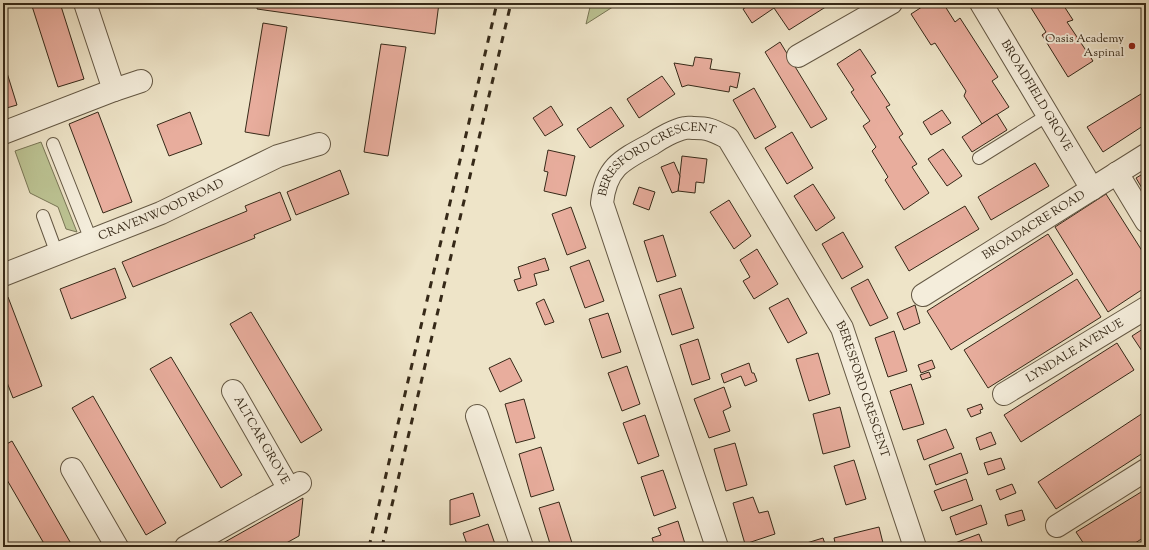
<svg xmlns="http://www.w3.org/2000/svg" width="1149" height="550" viewBox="0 0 1149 550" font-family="'Sorts Mill Goudy',serif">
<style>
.green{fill:#bcc393;stroke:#797656}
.building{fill:#e8ad9d;stroke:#362918}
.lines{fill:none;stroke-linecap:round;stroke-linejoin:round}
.service-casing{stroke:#645844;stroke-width:14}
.minor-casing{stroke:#645844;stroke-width:24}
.service{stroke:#f4eddb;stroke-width:12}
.minor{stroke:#f4eddb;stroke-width:22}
.rail{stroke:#362918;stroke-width:3;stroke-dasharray:7 7;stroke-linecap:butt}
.poi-dot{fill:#8f2418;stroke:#f4eddb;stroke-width:1.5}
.labels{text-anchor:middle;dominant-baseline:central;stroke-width:4;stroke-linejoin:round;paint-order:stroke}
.poi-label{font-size:12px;fill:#362918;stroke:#f4eddb;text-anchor:end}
.street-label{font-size:12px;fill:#362918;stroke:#f4eddb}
</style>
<rect width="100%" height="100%" fill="#eee4c8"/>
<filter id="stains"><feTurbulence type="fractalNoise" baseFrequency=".005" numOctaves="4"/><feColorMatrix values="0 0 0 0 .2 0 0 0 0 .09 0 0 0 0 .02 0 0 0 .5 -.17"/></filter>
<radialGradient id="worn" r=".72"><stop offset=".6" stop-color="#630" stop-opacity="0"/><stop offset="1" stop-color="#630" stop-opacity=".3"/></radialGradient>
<g class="green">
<path d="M 591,3 L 619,3 L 586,24 Z"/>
<path d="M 41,142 L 77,232 L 66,229 L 58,207 L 30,193 L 15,151 Z"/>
</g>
<g class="building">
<path d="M 31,3 L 60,3 L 84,79 L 58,87 Z"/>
<path d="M 258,3 L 439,3 L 435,34 L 257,9 Z"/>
<path d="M 753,3 L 772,3 L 774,8 L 752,23 L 743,9 Z"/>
<path d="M 782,3 L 832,3 L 789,30 L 774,8 Z"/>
<path d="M 928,3 L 943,3 L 955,22 L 960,18 L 998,77 L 992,81 L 1009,107 L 982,124 L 964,96 L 966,91 L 935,43 L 931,45 L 911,14 Z"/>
<path d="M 1028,3 L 1062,3 L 1073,20 L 1067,22 L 1093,61 L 1068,77 L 1042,35 L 1046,32 Z"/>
<path d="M 263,23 L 287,27 L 269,136 L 245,132 Z"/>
<path d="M 780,42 L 827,119 L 811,128 L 765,52 Z"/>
<path d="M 381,44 L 406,47 L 388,156 L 364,152 Z"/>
<path d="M 860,49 L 876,73 L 871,76 L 890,105 L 886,107 L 903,134 L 899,137 L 917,164 L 912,167 L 929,193 L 904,210 L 885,180 L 888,177 L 872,151 L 876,147 L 863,126 L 870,121 L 851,92 L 854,90 L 837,64 Z"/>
<path d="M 695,57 L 712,59 L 710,69 L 740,73 L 737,88 L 730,86 L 729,92 L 688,85 L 682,87 L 674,63 L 693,66 Z"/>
<path d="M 3,60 L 17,105 L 3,109 Z"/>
<path d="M 662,76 L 675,94 L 639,118 L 627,99 Z"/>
<path d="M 754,88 L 776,127 L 755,139 L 733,100 Z"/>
<path d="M 1141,94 L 1146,103 L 1146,124 L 1103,152 L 1087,127 Z"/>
<path d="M 551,106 L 563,125 L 545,136 L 533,118 Z"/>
<path d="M 611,107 L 624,126 L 590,148 L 577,129 Z"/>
<path d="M 942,110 L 951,123 L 931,135 L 923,122 Z"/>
<path d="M 98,112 L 132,202 L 103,213 L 69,124 Z"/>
<path d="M 190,112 L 202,144 L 169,156 L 157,125 Z"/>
<path d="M 997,114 L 1007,130 L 972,152 L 962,137 Z"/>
<path d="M 792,132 L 813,168 L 787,184 L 765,148 Z"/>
<path d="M 943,149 L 962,176 L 947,186 L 928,159 Z"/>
<path d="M 548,150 L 575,156 L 566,196 L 544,191 L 548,172 L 544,171 Z"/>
<path d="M 682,156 L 707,159 L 704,183 L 696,182 L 695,193 L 678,191 Z"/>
<path d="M 674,162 L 680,176 L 678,191 L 672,193 L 661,167 Z"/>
<path d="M 1035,163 L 1049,186 L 991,220 L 978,197 Z"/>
<path d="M 340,170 L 349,194 L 296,215 L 287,192 Z"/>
<path d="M 1146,172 L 1146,195 L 1136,178 Z"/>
<path d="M 813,184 L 835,218 L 816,231 L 794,196 Z"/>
<path d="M 639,187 L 655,192 L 649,210 L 633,204 Z"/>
<path d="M 280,192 L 291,220 L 254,235 L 255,238 L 133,287 L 122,262 L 247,211 L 245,206 Z"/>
<path d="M 1106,194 L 1146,257 L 1146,287 L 1108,312 L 1055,227 Z"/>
<path d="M 729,200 L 751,236 L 734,249 L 710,212 Z"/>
<path d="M 965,206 L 979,229 L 909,271 L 895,247 Z"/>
<path d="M 571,207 L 586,248 L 567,255 L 552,214 Z"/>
<path d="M 843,232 L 863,267 L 842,279 L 822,244 Z"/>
<path d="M 1048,234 L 1073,274 L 951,350 L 927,311 Z"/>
<path d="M 663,235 L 676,276 L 657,282 L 644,241 Z"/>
<path d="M 757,249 L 778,284 L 754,299 L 743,281 L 750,277 L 740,260 Z"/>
<path d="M 545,258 L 549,270 L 534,274 L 537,285 L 518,291 L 514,280 L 521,278 L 518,267 Z"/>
<path d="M 589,260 L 604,301 L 585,308 L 570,267 Z"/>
<path d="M 115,268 L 126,298 L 71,319 L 60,289 Z"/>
<path d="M 868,279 L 888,318 L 870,326 L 851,288 Z"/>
<path d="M 1077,279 L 1101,317 L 988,388 L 964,350 Z"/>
<path d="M 681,288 L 694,328 L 672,335 L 659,295 Z"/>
<path d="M 8,297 L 42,386 L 13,398 L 3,372 L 3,299 Z"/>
<path d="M 788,298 L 807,333 L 788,343 L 769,308 Z"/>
<path d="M 544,299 L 554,322 L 545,325 L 536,303 Z"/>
<path d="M 915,305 L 920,323 L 904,330 L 897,313 Z"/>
<path d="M 251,312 L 322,430 L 301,443 L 230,324 Z"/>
<path d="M 608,313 L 621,352 L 602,358 L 589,319 Z"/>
<path d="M 1146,327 L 1146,357 L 1132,336 Z"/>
<path d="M 894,331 L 907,371 L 888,377 L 875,338 Z"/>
<path d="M 698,339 L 710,379 L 692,385 L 680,345 Z"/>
<path d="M 1117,343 L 1134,370 L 1021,442 L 1004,415 Z"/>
<path d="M 818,353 L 830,394 L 809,401 L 796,359 Z"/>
<path d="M 171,357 L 242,475 L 221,488 L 150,369 Z"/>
<path d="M 510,358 L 522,381 L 500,392 L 489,368 Z"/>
<path d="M 932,360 L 935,368 L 921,373 L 918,365 Z"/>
<path d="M 749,363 L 752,373 L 754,373 L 757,381 L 745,386 L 741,376 L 724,383 L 721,374 Z"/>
<path d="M 627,366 L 640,404 L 622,411 L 608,373 Z"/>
<path d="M 929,372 L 931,377 L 922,380 L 920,375 Z"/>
<path d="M 911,384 L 924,424 L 903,430 L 890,391 Z"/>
<path d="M 724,387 L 731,407 L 723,411 L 730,431 L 709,438 L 694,399 Z"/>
<path d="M 93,396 L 166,523 L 146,535 L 72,408 Z"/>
<path d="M 524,399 L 535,438 L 516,443 L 505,404 Z"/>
<path d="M 981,404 L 983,409 L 980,410 L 981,413 L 971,417 L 967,409 Z"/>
<path d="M 840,407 L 850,447 L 823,454 L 813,414 Z"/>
<path d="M 1146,411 L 1146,451 L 1056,509 L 1038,482 Z"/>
<path d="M 645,415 L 659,456 L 638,464 L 623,423 Z"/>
<path d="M 946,429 L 954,448 L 924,460 L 917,440 Z"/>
<path d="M 991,432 L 996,444 L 980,450 L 976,438 Z"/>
<path d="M 12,441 L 73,547 L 46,547 L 3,473 L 3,446 Z"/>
<path d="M 735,443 L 747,485 L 726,491 L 714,449 Z"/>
<path d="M 541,447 L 554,490 L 531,497 L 519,454 Z"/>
<path d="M 961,453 L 968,473 L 936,485 L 929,465 Z"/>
<path d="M 1001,458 L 1005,469 L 988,475 L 984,463 Z"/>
<path d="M 854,460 L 866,499 L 846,505 L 834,466 Z"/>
<path d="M 663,470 L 676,508 L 654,516 L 641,477 Z"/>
<path d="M 966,479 L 973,500 L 942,511 L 934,491 Z"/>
<path d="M 1012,484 L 1016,493 L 1000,500 L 996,490 Z"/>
<path d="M 1146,489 L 1146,536 L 1129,547 L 1086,547 L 1076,532 Z"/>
<path d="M 473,493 L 480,516 L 450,525 L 450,500 Z"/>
<path d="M 753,497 L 759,513 L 768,511 L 775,534 L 745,544 L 733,503 Z"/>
<path d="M 303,498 L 299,536 L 279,547 L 216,547 Z"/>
<path d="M 559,502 L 572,543 L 558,547 L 551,547 L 539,508 Z"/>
<path d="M 981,505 L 987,524 L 956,535 L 950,517 Z"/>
<path d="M 1022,510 L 1025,520 L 1008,526 L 1005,515 Z"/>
<path d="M 678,521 L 686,547 L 655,547 L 652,538 L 661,535 L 658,528 Z"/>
<path d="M 488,524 L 496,547 L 468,547 L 463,533 Z"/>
<path d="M 879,527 L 884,547 L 836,547 L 834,538 Z"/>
<path d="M 979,534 L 984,547 L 947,547 L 947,546 Z"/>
<path d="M 823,538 L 826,547 L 800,547 L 800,545 Z"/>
</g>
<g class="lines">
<defs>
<g id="service">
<path d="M 53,144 L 91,240"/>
<path d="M 979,158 L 1048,115"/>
<path d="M 43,216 L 57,254"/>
</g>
<g id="minor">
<path d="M 85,3 L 114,90"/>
<path id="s1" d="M 981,3 L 1092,189"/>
<path d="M 798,56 L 891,3"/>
<path d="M 3,133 L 114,90 L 141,81"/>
<path d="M 1117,173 L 1146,221"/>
<path id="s2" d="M 3,275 L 161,213 L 278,156 L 319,144"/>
<path id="s3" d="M 923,295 L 1146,155"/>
<path id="s4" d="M 233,391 L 289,489"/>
<path id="s5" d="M 1004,394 L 1146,308"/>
<path d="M 477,416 L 522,547"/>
<path d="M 72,469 L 117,547"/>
<path d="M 1057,526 L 1146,470"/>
<path d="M 186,547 L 300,483"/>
<path id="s6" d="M 717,547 L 602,203 C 606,167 622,160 652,144 C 660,138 675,130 685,128 C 687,127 691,128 694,128 C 710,128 714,131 728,138 L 842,328 L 915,547"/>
</g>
</defs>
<use href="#service" class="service-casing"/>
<use href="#minor" class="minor-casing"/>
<use href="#service" class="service"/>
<use href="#minor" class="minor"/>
<g class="rail">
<path d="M 369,547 L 497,3"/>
<path d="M 382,547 L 511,3"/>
</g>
</g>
<circle class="poi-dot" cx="1132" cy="46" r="4"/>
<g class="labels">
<g class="poi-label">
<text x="1124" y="39">Oasis Academy<tspan x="1124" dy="14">Aspinal</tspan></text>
</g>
<g class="street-label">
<text stroke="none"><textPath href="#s1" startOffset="108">BROADFIELD GROVE</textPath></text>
<text stroke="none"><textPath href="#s6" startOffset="441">BERESFORD CRESCENT</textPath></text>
<text stroke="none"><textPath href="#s2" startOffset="171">CRAVENWOOD ROAD</textPath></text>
<text stroke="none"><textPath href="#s3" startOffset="131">BROADACRE ROAD</textPath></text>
<text stroke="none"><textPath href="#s5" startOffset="83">LYNDALE AVENUE</textPath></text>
<text stroke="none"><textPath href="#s6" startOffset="813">BERESFORD CRESCENT</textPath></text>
<text stroke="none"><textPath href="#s4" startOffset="57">ALTCAR GROVE</textPath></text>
</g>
</g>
<rect width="1149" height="550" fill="none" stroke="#eee4c8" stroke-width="16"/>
<rect x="4" y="4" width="1141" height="542" fill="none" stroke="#362918" stroke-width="2"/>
<rect x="8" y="8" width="1133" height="534" fill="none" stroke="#362918"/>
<rect width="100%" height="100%" filter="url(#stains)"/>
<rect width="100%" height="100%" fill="url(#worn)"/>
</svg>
